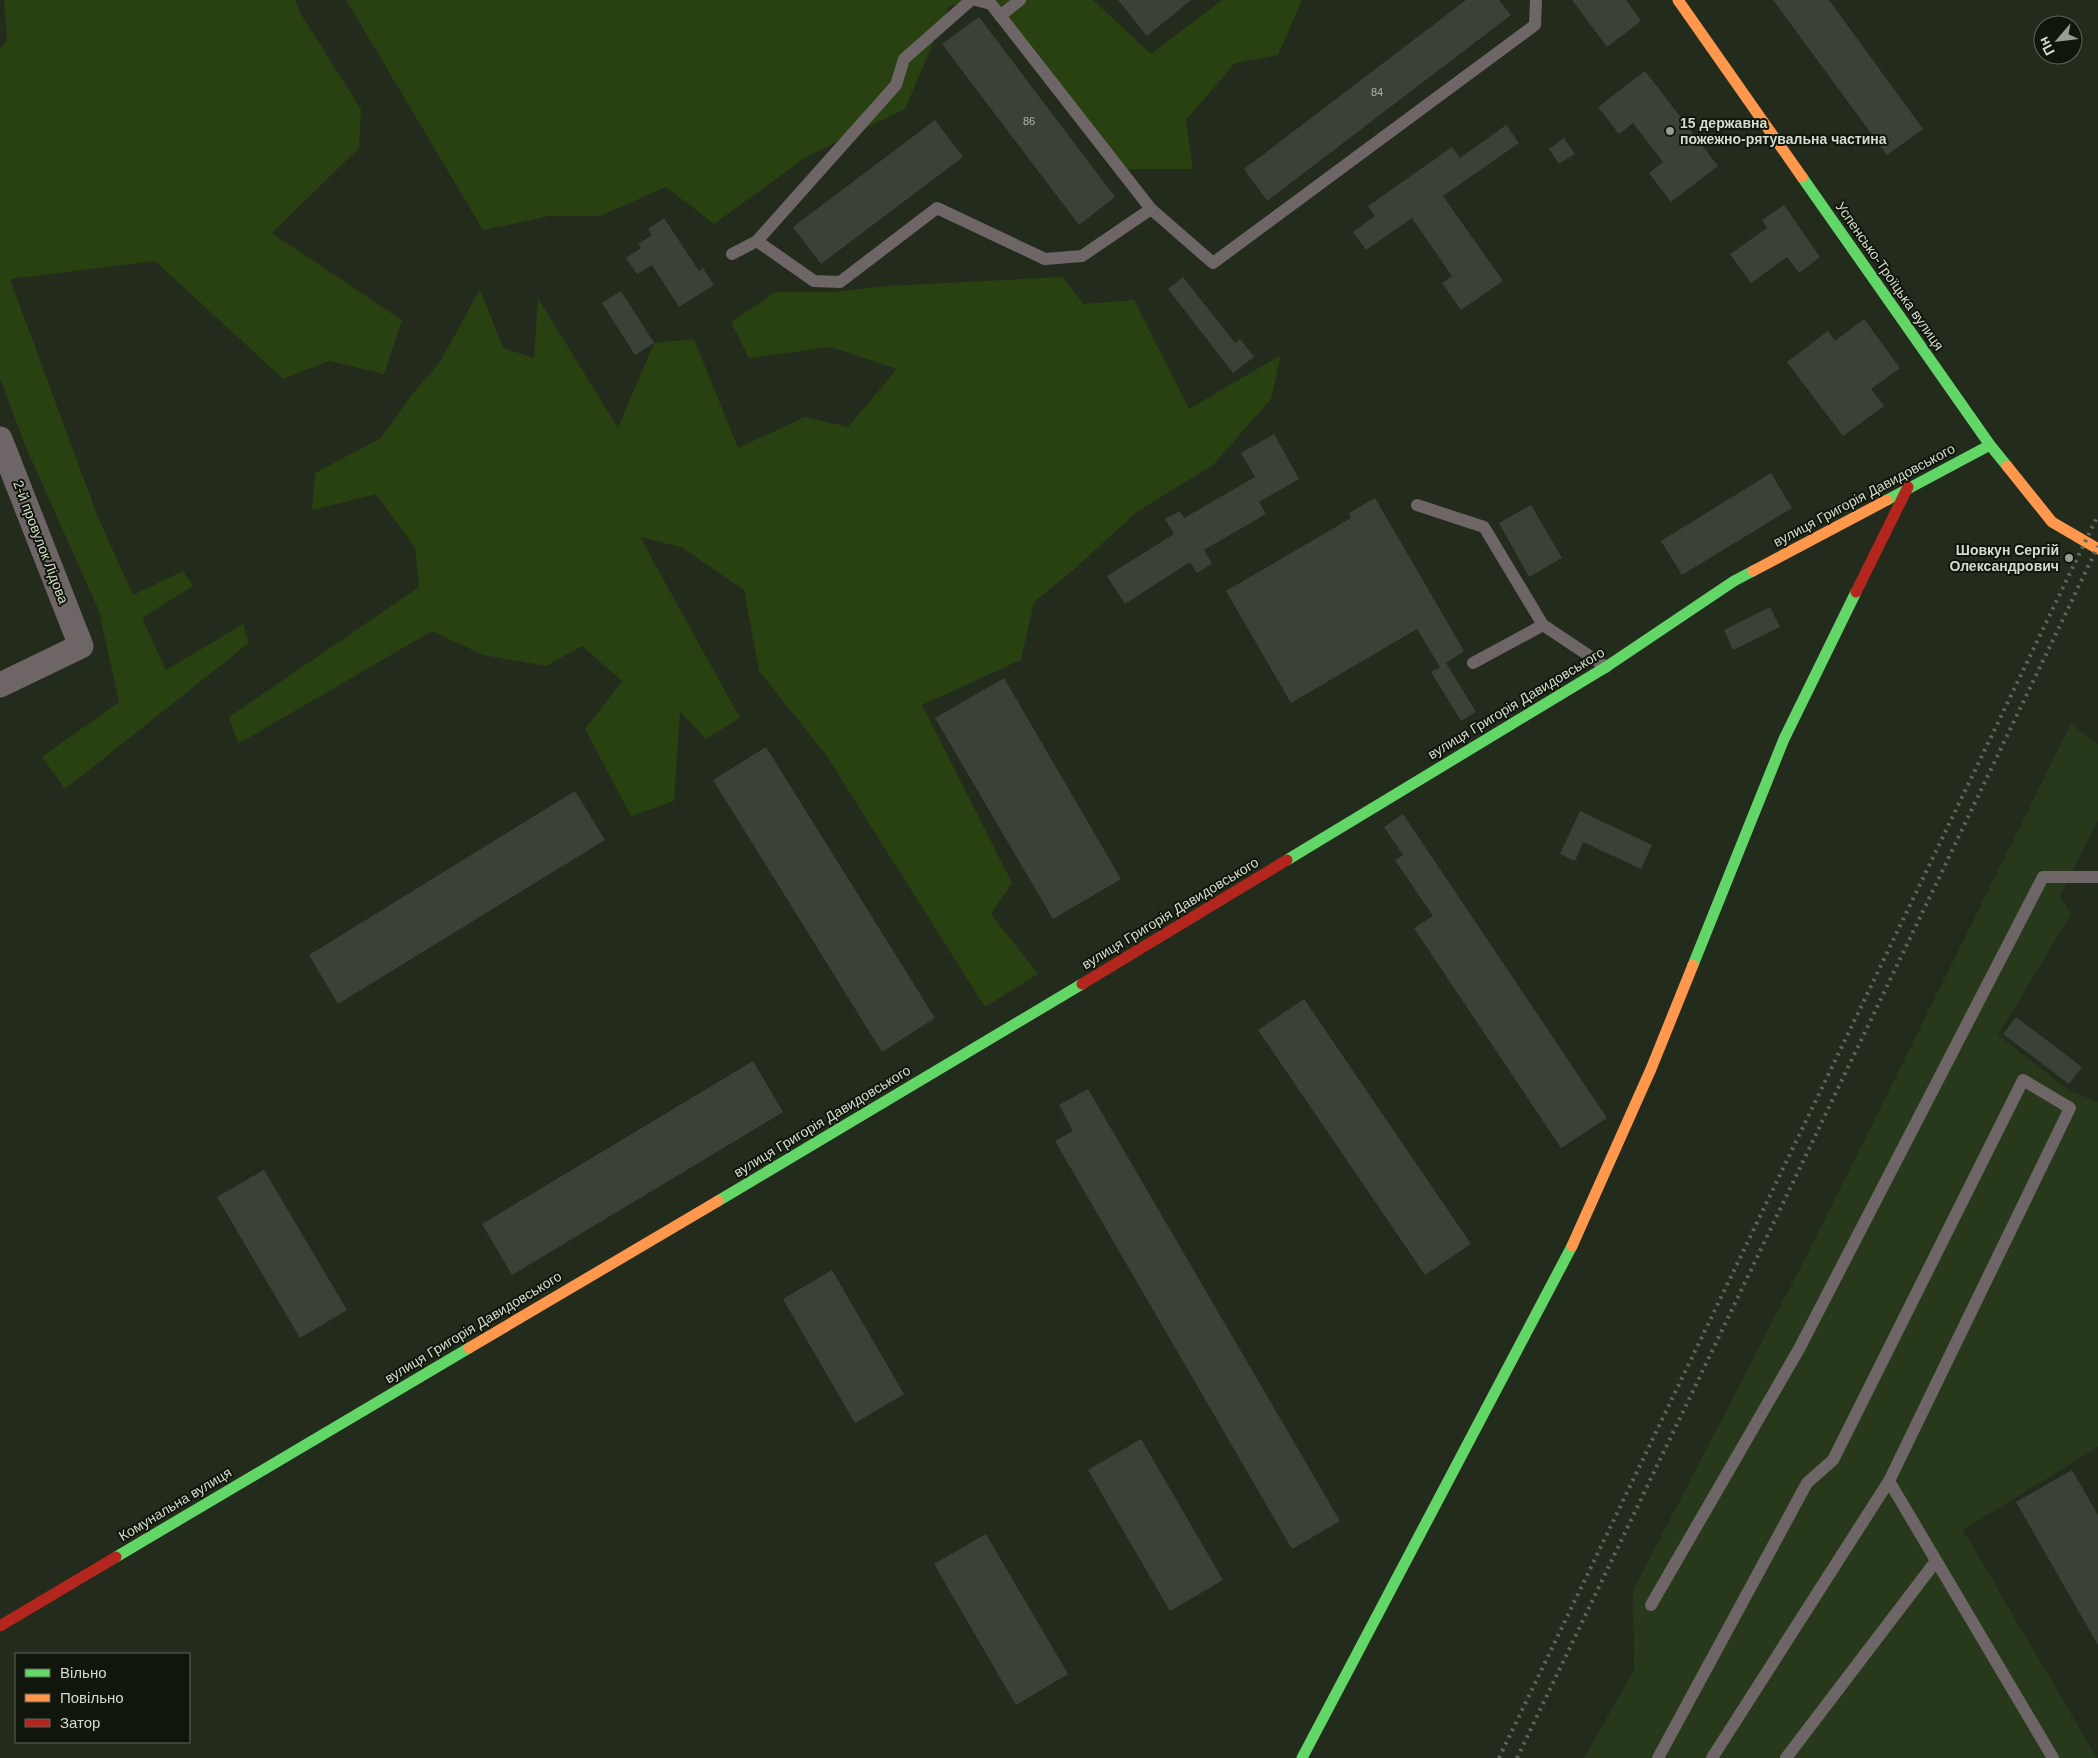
<svg xmlns="http://www.w3.org/2000/svg" width="2098" height="1758" viewBox="0 0 2098 1758" font-family="Helvetica,sans-serif">
<style>
.built{fill:#28381a}
.green{fill:#294011}
.building{fill:#3a4136}
.lines{fill:none;stroke-linecap:round;stroke-linejoin:round}
.lane{stroke:#6e6566;stroke-width:12}
.street{stroke:#6e6566;stroke-width:25}
.fast{stroke:#63d668;stroke-width:11}
.slow{stroke:#ff974d;stroke-width:11}
.jam{stroke:#b3261e;stroke-width:11}
.rail{stroke:#63625d;stroke-width:4;stroke-dasharray:2.5 5;stroke-linecap:butt}
.poi-dot{fill:#959e8f;stroke:#10160b;stroke-width:2}
.labels{text-anchor:middle;dominant-baseline:central;stroke-width:4;stroke-linejoin:round;paint-order:stroke}
.number-label{font-size:11px;fill:#adb5a6}
.poi-label{font-size:14px;font-weight:bold;fill:#d3dccc;stroke:#10160b;text-anchor:start}
.street-label{font-size:14px;fill:#d3dccc;stroke:#10160b}
</style>
<rect width="100%" height="100%" fill="#232b1d"/>
<path class="built" d="M 2071,724 L 2098,744 L 2098,820 L 2060,897 L 2071,914 L 1998,1035 L 2070,1091 L 2098,1102 L 2098,1447 L 1963,1530 L 2097,1758 L 1584,1758 L 1634,1670 L 1633,1591 L 1813,1243 Z"/>
<g class="green">
<path d="M 4,0 L 295,0 L 302,16 L 361,109 L 359,148 L 272,233 L 402,320 L 384,374 L 329,361 L 283,379 L 155,261 L 10,279 L 97,515 L 133,595 L 183,571 L 193,586 L 142,618 L 166,670 L 243,624 L 249,643 L 65,789 L 42,757 L 119,702 L 99,611 L 25,445 L 0,378 L 0,49 L 7,40 Z"/>
<path d="M 346,0 L 981,0 L 949,6 L 905,109 L 806,157 L 714,224 L 666,187 L 600,216 L 550,216 L 483,230 Z"/>
<path d="M 985,0 L 1093,0 L 1151,54 L 1222,0 L 1302,0 L 1278,55 L 1235,63 L 1186,120 L 1193,169 L 1119,169 Z"/>
<path d="M 1062,277 L 1084,304 L 1134,300 L 1189,409 L 1281,355 L 1271,399 L 1213,465 L 1138,511 L 1072,571 L 1034,602 L 1021,660 L 922,705 L 1012,883 L 991,914 L 1038,974 L 985,1007 L 826,755 L 759,671 L 744,590 L 681,547 L 640,537 L 740,718 L 706,739 L 680,712 L 674,801 L 631,816 L 585,729 L 622,681 L 582,646 L 546,666 L 483,655 L 432,631 L 238,744 L 229,717 L 419,587 L 415,548 L 376,494 L 312,510 L 315,473 L 381,438 L 413,393 L 440,362 L 480,289 L 503,348 L 534,358 L 538,298 L 618,428 L 654,343 L 694,339 L 738,448 L 805,417 L 848,427 L 897,369 L 831,347 L 749,358 L 731,322 L 775,292 L 834,292 L 886,286 Z"/>
</g>
<g class="building">
<path d="M 1118,0 L 1191,0 L 1147,36 Z"/>
<path d="M 1466,0 L 1499,0 L 1511,15 L 1267,201 L 1244,169 Z"/>
<path d="M 1572,0 L 1626,0 L 1641,21 L 1607,47 Z"/>
<path d="M 1773,0 L 1829,0 L 1923,129 L 1887,155 Z"/>
<path d="M 979,17 L 1115,197 L 1079,225 L 942,44 Z"/>
<path d="M 1645,71 L 1718,166 L 1671,202 L 1649,173 L 1663,162 L 1633,123 L 1619,134 L 1598,107 Z"/>
<path d="M 935,120 L 963,157 L 821,264 L 793,227 Z"/>
<path d="M 1506,125 L 1519,143 L 1443,196 L 1503,281 L 1461,310 L 1442,283 L 1452,276 L 1412,218 L 1366,250 L 1353,232 L 1375,216 L 1368,206 L 1452,147 L 1460,158 Z"/>
<path d="M 1564,138 L 1575,154 L 1559,164 L 1549,149 Z"/>
<path d="M 1784,205 L 1820,257 L 1799,273 L 1787,257 L 1751,283 L 1730,254 L 1767,228 L 1762,220 Z"/>
<path d="M 664,218 L 699,271 L 703,268 L 714,285 L 679,307 L 652,265 L 637,274 L 626,258 L 641,248 L 638,244 L 652,235 L 648,229 Z"/>
<path d="M 1183,277 L 1235,343 L 1240,339 L 1254,357 L 1233,373 L 1168,289 Z"/>
<path d="M 621,291 L 654,343 L 635,355 L 602,303 Z"/>
<path d="M 1864,319 L 1900,368 L 1871,389 L 1884,406 L 1843,436 L 1787,362 L 1828,331 L 1835,341 Z"/>
<path d="M 1274,434 L 1299,479 L 1259,502 L 1266,514 L 1204,550 L 1212,564 L 1197,573 L 1190,562 L 1125,604 L 1107,576 L 1174,534 L 1165,519 L 1180,511 L 1184,518 L 1255,477 L 1241,453 Z"/>
<path d="M 1771,473 L 1792,508 L 1682,575 L 1661,541 Z"/>
<path d="M 1375,498 L 1464,651 L 1442,666 L 1446,663 L 1476,712 L 1461,721 L 1431,672 L 1440,667 L 1417,629 L 1291,703 L 1226,591 L 1351,518 L 1349,513 Z"/>
<path d="M 1531,505 L 1562,558 L 1529,577 L 1499,523 Z"/>
<path d="M 1770,607 L 1780,627 L 1733,650 L 1724,630 Z"/>
<path d="M 1004,678 L 1121,879 L 1053,919 L 935,718 Z"/>
<path d="M 766,747 L 935,1018 L 882,1052 L 713,780 Z"/>
<path d="M 575,791 L 605,840 L 338,1004 L 309,955 Z"/>
<path d="M 1580,811 L 1652,845 L 1641,869 L 1583,842 L 1575,861 L 1560,854 Z"/>
<path d="M 1403,814 L 1607,1118 L 1561,1148 L 1414,928 L 1433,916 L 1395,860 L 1403,855 L 1384,827 Z"/>
<path d="M 1304,999 L 1471,1244 L 1425,1275 L 1258,1030 Z"/>
<path d="M 2016,1017 L 2082,1067 L 2069,1084 L 2003,1034 Z"/>
<path d="M 753,1061 L 783,1112 L 512,1275 L 482,1224 Z"/>
<path d="M 1088,1089 L 1340,1521 L 1292,1549 L 1055,1141 L 1073,1131 L 1059,1105 Z"/>
<path d="M 264,1170 L 347,1310 L 300,1338 L 217,1197 Z"/>
<path d="M 832,1270 L 904,1394 L 855,1423 L 783,1299 Z"/>
<path d="M 1141,1439 L 1223,1580 L 1170,1611 L 1088,1470 Z"/>
<path d="M 2072,1470 L 2098,1515 L 2098,1645 L 2016,1502 Z"/>
<path d="M 986,1534 L 1068,1674 L 1016,1705 L 934,1564 Z"/>
</g>
<g class="lines">
<g class="lane">
<path d="M 976,0 L 991,4 L 1151,209 L 1213,263 L 1535,25 L 1536,0"/>
<path d="M 1000,16 L 1020,0"/>
<path d="M 757,241 L 814,281 L 840,282 L 937,208 L 1045,259 L 1082,256 L 1151,209"/>
<path d="M 732,254 L 757,241 L 896,85 L 904,59 L 971,0"/>
<path d="M 1417,505 L 1484,527 L 1543,625 L 1606,667"/>
<path d="M 1473,663 L 1543,625"/>
<path d="M 1651,1605 L 1799,1349 L 2043,877 L 2098,877"/>
<path d="M 1658,1758 L 1807,1483 L 1833,1460 L 2023,1080 L 2070,1108 L 1889,1481 L 2053,1758"/>
<path d="M 1712,1758 L 1889,1481"/>
<path d="M 1786,1758 L 1936,1561"/>
</g>
<path class="street" d="M 0,439 L 81,646 L 0,685"/>
<g class="fast">
<path d="M 1802,177 L 1990,445 L 2007,466"/>
<path d="M 1887,500 L 1990,445"/>
<path d="M 1287,860 L 1606,667 L 1734,581 L 1753,571"/>
<path d="M 1693,965 L 1784,739 L 1856,592"/>
<path d="M 718,1201 L 1082,984"/>
<path d="M 116,1557 L 469,1348"/>
<path d="M 1302,1758 L 1572,1246"/>
</g>
<g class="slow">
<path d="M 1678,0 L 1802,177"/>
<path d="M 2007,466 L 2052,522 L 2098,549"/>
<path d="M 1753,571 L 1887,500"/>
<path d="M 1572,1246 L 1651,1069 L 1693,965"/>
<path d="M 469,1348 L 718,1201"/>
</g>
<g class="jam">
<path d="M 1856,592 L 1908,487"/>
<path d="M 1082,984 L 1287,860"/>
<path d="M 0,1626 L 116,1557"/>
</g>
<g class="rail">
<path d="M 1499,1758 L 2098,515"/>
<path d="M 1517,1758 L 2098,546"/>
</g>
</g>
<g class="poi-dot">
<circle cx="1670" cy="131" r="5"/>
<circle cx="2069" cy="558" r="5"/>
</g>
<g class="labels">
<g class="number-label">
<text x="1377" y="92">84</text>
<text x="1029" y="121">86</text>
</g>
<g class="poi-label">
<text x="1680" y="123">15 державна<tspan x="1680" dy="16">пожежно-рятувальна частина</tspan></text>
<text x="2059" y="550" text-anchor="end">Шовкун Сергій<tspan x="2059" dy="16">Олександрович</tspan></text>
</g>
<g class="street-label">
<text transform="translate(1890 276) rotate(55)">Успенсько-Троїцька вулиця</text>
<text transform="translate(1864 495) rotate(-28)">вулиця Григорія Давидовського</text>
<text transform="translate(41 542) rotate(69)">2-й провулок Лідова</text>
<text transform="translate(1516 703) rotate(-31)">вулиця Григорія Давидовського</text>
<text transform="translate(1170 913) rotate(-31)">вулиця Григорія Давидовського</text>
<text transform="translate(822 1121) rotate(-31)">вулиця Григорія Давидовського</text>
<text transform="translate(473 1327) rotate(-31)">вулиця Григорія Давидовського</text>
<text transform="translate(175 1504) rotate(-31)">Комунальна вулиця</text>
</g>
</g>
<rect x="15" y="1653" width="175" height="90" fill="#10160b" stroke="#5e6558"/>
<rect x="25" y="1669" width="25" height="8" fill="#63d668" stroke="#5e6558"/>
<text x="60" y="1678" font-size="15" fill="#d3dccc">Вільно</text>
<rect x="25" y="1694" width="25" height="8" fill="#ff974d" stroke="#5e6558"/>
<text x="60" y="1703" font-size="15" fill="#d3dccc">Повільно</text>
<rect x="25" y="1719" width="25" height="8" fill="#b3261e" stroke="#5e6558"/>
<text x="60" y="1728" font-size="15" fill="#d3dccc">Затор</text>
<g transform="translate(2058 40) rotate(242)"><circle r="24" fill="#10160b" stroke="#5e6558"/>
<path d="M0-4L9 19L0 12L-9 19Z" fill="#959e8f"/>
<text y="-8" font-size="14" font-weight="bold" text-anchor="middle" fill="#d3dccc">Пн</text>
</g>
</svg>
